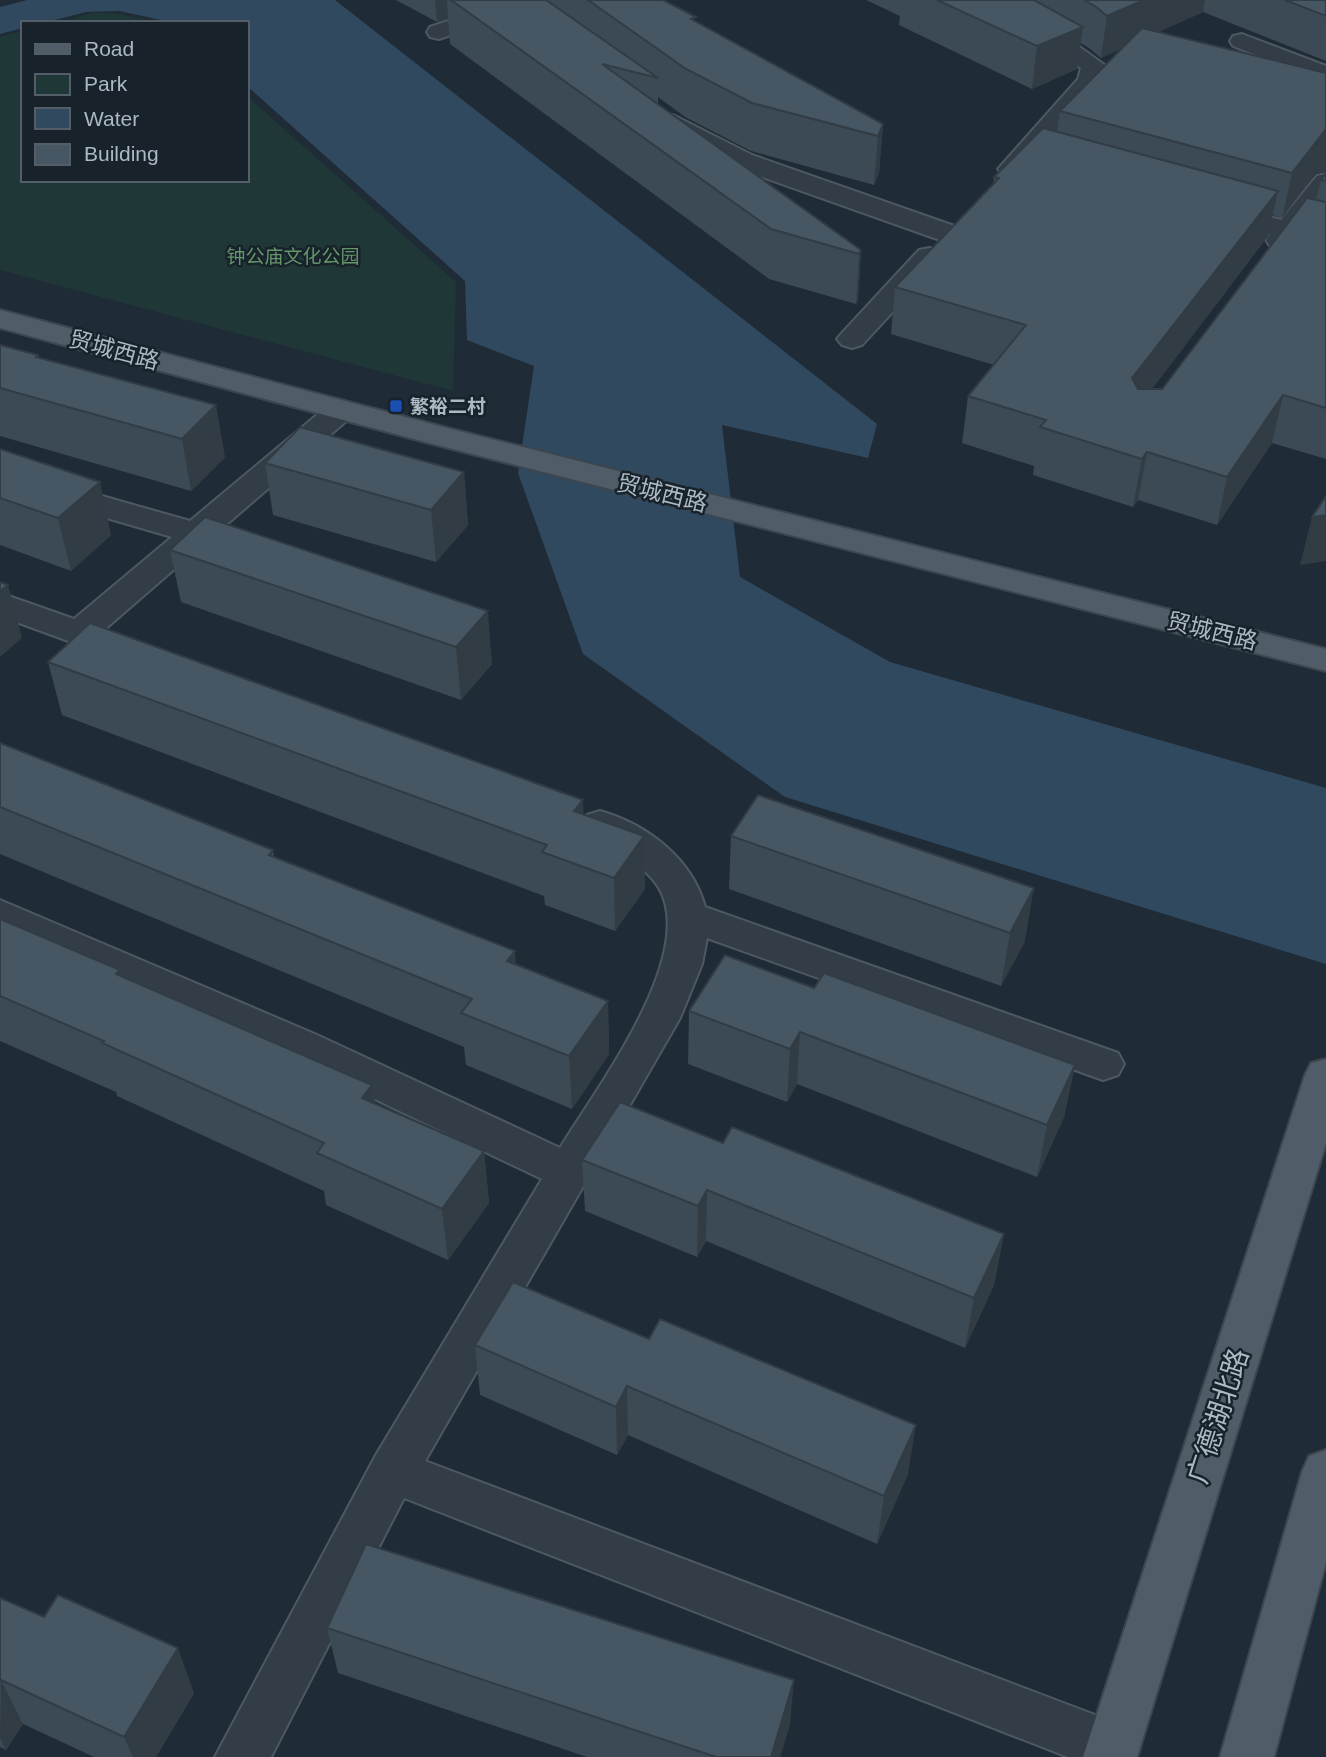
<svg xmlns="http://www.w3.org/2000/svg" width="1326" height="1757" viewBox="0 0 1326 1757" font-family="Arial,'Noto Sans SC',sans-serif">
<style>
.green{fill:#203737}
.water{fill:#31495e}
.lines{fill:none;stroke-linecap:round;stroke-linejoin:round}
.minor-casing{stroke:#4d5862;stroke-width:4}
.major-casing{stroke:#3c4650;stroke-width:4}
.minor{fill:#323d47;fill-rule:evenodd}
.major{fill:#505c67;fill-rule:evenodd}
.wall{fill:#3c4a55}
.shaded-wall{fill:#313c45}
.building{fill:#465663;stroke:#313c45;stroke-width:2}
.transit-dot{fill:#1a4fb4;stroke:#18222b;stroke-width:2.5}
.labels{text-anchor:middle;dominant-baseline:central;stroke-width:5;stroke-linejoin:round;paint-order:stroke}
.far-park-label{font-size:19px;fill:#639569;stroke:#18222b}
.far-poi-label{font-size:19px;font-weight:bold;fill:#acb8c4;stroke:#18222b;text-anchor:start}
.street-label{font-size:23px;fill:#acb8c4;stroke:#18222b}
.near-street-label{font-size:28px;fill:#acb8c4;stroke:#18222b}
</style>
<rect width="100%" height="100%" fill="#1f2b36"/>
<g class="green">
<path d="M 93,13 L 115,13 L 162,23 L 55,23 Z"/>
<path d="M 23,31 L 23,180 L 247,180 L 247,96 L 456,282 L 453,391 L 0,270 L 0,37 Z"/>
</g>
<path class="water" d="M 27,0 L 335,0 L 877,424 L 868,458 L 722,425 L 740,577 L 890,662 L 1326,788 L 1326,964 L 785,797 L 583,654 L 518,473 L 534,366 L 467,340 L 465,281 L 247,86 L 247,23 L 175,23 L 119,11 L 86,12 L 43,23 L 23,23 L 23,28 L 0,34 L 0,7 Z"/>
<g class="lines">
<defs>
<g id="minor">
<path d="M 559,0 L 555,5 L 519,12 L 439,39 L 430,37 L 427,32 L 430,27 L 510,0 Z"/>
<path d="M 966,0 L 996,0 L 1063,35 L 1106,66 L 1099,86 L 1020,175 L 1002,175 L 998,169 L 1078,79 L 1081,68 L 1045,45 L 970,5 Z"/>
<path d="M 1242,34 L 1326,66 L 1326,82 L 1233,46 L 1230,41 L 1233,36 Z"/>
<path d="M 673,115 L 752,155 L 960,228 L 964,234 L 960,240 L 940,240 L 734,167 L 664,128 L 660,123 L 664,118 Z"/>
<path d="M 1326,174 L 1326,200 L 1305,227 L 1326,232 L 1326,249 L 1294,241 C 1287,249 1280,248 1270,246 L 1266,240 L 1270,234 L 1210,218 L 1206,212 L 1210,206 L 1220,204 L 1281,220 L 1317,176 Z"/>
<path d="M 929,248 L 939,250 L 943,256 L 939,262 L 862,345 L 852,348 L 842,345 L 837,339 L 842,333 L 919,250 Z"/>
<path d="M 341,401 L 352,404 L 356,410 L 352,416 L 220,530 L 253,539 L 257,546 L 253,553 L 241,556 L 202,545 L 104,630 L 139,642 L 144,650 L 139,658 L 127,661 L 115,658 L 0,616 L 0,593 L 74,619 L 172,537 L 0,487 L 0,467 L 190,521 L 330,404 Z"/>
<path d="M 600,811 C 646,824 692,858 705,907 L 1118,1053 L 1124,1064 L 1118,1075 L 1103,1080 L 707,938 L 702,964 L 680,1018 L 425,1461 L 1132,1729 L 1140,1748 L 1136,1757 L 1068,1757 L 404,1498 L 271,1757 L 215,1757 L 376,1455 L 542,1179 L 287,1057 L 0,930 L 0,900 L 317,1035 L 560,1148 C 596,1089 698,955 659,888 C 640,856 596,848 581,824 L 587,815 Z"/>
</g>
<g id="major">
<path d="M 0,310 L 451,429 L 1326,649 L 1326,671 L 429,443 L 0,328 Z"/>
<path d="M 1326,1059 L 1326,1143 L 1137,1757 L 1083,1757 L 1305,1075 L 1311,1063 Z"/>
<path d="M 1326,1450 L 1326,1562 L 1274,1757 L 1220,1757 L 1302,1472 L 1309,1456 Z"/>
</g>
</defs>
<use href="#minor" class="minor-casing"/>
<use href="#major" class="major-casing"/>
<use href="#minor" class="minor"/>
<use href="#major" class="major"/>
</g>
<g class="wall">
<path d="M 396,0 L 663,0 L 696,22 L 883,124 L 879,173 L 874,185 L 751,151 L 685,117 L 658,97 L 658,104 L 861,250 L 858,300 L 856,304 L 769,279 L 450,44 L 448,19 L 437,22 Z"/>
<path d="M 866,0 L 1326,0 L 1326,61 L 1203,12 L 1158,32 L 1315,174 L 1282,218 L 1272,215 L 1268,236 L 1152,389 L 1162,389 L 1316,200 L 1321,180 L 1326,173 L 1326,459 L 1272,443 L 1217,525 L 1138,500 L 1133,507 L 1033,475 L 1034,466 L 962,443 L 968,396 L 994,365 L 891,334 L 895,287 L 993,185 L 994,177 L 1057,132 L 1060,111 L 1122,48 L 1101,58 L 1089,48 L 1080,43 L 1077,69 L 1032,89 L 899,25 L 900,16 Z"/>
<path d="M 0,345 L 38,355 L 39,358 L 225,457 L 191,491 L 0,436 Z"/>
<path d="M 0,449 L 111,535 L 71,571 L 0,545 Z"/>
<path d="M 265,463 L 464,472 L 468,525 L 436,562 L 273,515 Z"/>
<path d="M 205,517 L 492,664 L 461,700 L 181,602 L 170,550 Z"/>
<path d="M 48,662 L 583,800 L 583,814 L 644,836 L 645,889 L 615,931 L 545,905 L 544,896 L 62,715 Z"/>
<path d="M 0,743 L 273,850 L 274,857 L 516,965 L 608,1001 L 609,1054 L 572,1109 L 466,1065 L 464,1047 L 0,854 Z"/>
<path d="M 758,795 L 1025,941 L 1001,986 L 729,889 L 731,836 Z"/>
<path d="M 0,919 L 122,976 L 372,1085 L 375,1104 L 484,1151 L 489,1203 L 448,1260 L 326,1205 L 324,1191 L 117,1096 L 116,1092 L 0,1041 Z"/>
<path d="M 814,988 L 1075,1065 L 1064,1117 L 1037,1177 L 797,1084 L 787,1102 L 688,1064 L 689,1011 Z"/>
<path d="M 723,1143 L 1004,1234 L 994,1285 L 965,1348 L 706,1241 L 697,1257 L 585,1211 L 582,1160 Z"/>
<path d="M 513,1282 L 908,1474 L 877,1544 L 628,1435 L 617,1455 L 480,1395 L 475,1345 Z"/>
<path d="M 0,1598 L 194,1693 L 156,1757 L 94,1757 L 23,1724 L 6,1750 L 0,1747 Z"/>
<path d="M 327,1628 L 790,1724 L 780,1757 L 587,1757 L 338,1673 Z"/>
</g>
<g class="shaded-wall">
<path d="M 435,0 L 447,0 L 448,19 L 437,22 Z"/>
<path d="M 1144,0 L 1205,0 L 1203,12 L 1101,58 L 1107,16 Z"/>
<path d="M 1083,27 L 1077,69 L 1032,89 L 1037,46 Z"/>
<path d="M 883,124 L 879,173 L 874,185 L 878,136 Z"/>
<path d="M 1326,129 L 1326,172 L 1315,174 L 1282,218 L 1292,173 Z"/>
<path d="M 1278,191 L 1268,236 L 1124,426 L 1132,378 Z"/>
<path d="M 861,250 L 858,300 L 856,304 L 859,254 Z"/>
<path d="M 1283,395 L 1272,443 L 1217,525 L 1227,477 Z"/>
<path d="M 216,405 L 225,457 L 191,491 L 182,439 Z"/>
<path d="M 1147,452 L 1138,500 L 1133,507 L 1142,459 Z"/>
<path d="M 464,472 L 468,525 L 436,562 L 431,510 Z"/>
<path d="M 100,482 L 111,535 L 71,571 L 58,518 Z"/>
<path d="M 1326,515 L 1326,561 L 1300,565 L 1312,517 Z"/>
<path d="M 8,585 L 22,638 L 0,657 L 0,591 Z"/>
<path d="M 488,611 L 492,664 L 461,700 L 456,647 Z"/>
<path d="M 583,800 L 585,853 L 574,811 Z"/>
<path d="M 644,836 L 645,889 L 615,931 L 614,878 Z"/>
<path d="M 1034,888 L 1025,941 L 1001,986 L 1010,933 Z"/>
<path d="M 515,951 L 519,1004 L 507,961 Z"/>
<path d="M 608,1001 L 609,1054 L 572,1109 L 569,1056 Z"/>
<path d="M 800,1032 L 797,1084 L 787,1102 L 790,1049 Z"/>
<path d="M 1075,1065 L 1064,1117 L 1037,1177 L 1047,1125 Z"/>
<path d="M 372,1085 L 380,1138 L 362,1098 Z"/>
<path d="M 484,1151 L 489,1203 L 448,1260 L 442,1209 Z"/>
<path d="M 707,1190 L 706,1241 L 697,1257 L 698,1206 Z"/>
<path d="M 1004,1234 L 994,1285 L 965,1348 L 974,1298 Z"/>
<path d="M 627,1386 L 628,1435 L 617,1455 L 616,1407 Z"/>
<path d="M 916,1425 L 908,1474 L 877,1544 L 884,1496 Z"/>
<path d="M 178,1648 L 194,1693 L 156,1757 L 133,1757 L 124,1737 Z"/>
<path d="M 1,1680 L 23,1724 L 6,1750 L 0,1738 Z"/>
<path d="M 794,1680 L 790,1724 L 780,1757 L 771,1757 Z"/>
</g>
<g class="building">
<path d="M 451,0 L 546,0 L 658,78 L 602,64 L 861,250 L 859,254 L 771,229 Z"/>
<path d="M 588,0 L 663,0 L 696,17 L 691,19 L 883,124 L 878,136 L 752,103 L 686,69 Z"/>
<path d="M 937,0 L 1034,0 L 1083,27 L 1037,46 Z"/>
<path d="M 1084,0 L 1144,0 L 1107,16 L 1095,6 Z"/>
<path d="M 1285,0 L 1326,0 L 1326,16 Z"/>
<path d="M 1142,28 L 1326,73 L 1326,129 L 1292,173 L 1060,111 Z"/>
<path d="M 1043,128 L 1278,191 L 1132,378 L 1138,389 L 1162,389 L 1307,198 L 1326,202 L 1326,408 L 1283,395 L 1227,477 L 1147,452 L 1142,459 L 1040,427 L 1046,420 L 968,396 L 1026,325 L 895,287 L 999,178 L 994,177 Z"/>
<path d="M 1326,173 L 1326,181 L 1321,180 Z"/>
<path d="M 0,345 L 38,355 L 36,357 L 216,405 L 182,439 L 0,388 Z"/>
<path d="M 300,427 L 464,472 L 431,510 L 265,463 Z"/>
<path d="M 0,449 L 100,482 L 58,518 L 0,498 Z"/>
<path d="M 1326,496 L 1326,515 L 1312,517 Z"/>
<path d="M 205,517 L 488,611 L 456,647 L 170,550 Z"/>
<path d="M 0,582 L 8,585 L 0,591 Z"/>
<path d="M 90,623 L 583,800 L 574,811 L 644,836 L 614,878 L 542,852 L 547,845 L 48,662 Z"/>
<path d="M 0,743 L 273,850 L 269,855 L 515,951 L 507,961 L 608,1001 L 569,1056 L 461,1013 L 472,999 L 0,807 Z"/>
<path d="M 758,795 L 1034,888 L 1010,933 L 731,836 Z"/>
<path d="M 0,919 L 120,970 L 116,974 L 372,1085 L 362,1098 L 484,1151 L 442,1209 L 317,1153 L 324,1143 L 102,1043 L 104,1041 L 0,996 Z"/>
<path d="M 725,955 L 814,988 L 824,973 L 1075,1065 L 1047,1125 L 800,1032 L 790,1049 L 689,1011 Z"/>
<path d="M 620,1102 L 723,1143 L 732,1127 L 1004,1234 L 974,1298 L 707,1190 L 698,1206 L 582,1160 Z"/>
<path d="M 513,1282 L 649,1339 L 660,1319 L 916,1425 L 884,1496 L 627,1386 L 616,1407 L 475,1345 Z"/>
<path d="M 366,1544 L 794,1680 L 771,1757 L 716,1757 L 327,1628 Z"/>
<path d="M 58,1595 L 178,1648 L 124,1737 L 1,1680 L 0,1681 L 0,1598 L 44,1617 Z"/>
</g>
<rect class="transit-dot" x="389" y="399" width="14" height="14" rx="3.5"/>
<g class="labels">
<g class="far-park-label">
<text x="293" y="256">钟公庙文化公园</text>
</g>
<g class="far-poi-label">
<text x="410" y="406">繁裕二村</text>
</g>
<g class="street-label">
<text transform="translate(114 350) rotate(15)">贸城西路</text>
<text transform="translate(662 493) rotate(14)">贸城西路</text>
<text transform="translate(1212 631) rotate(14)">贸城西路</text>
</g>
<g class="near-street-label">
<text transform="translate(1218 1416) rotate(-72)">广德湖北路</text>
</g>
</g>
<rect x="21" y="21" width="228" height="161" fill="#18222b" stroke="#535e68" stroke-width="2"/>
<rect x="35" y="44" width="35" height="10" fill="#505c67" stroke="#535e68" stroke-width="2"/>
<text x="84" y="56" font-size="21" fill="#acb8c4">Road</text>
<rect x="35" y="74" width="35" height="21" fill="#203737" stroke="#535e68" stroke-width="2"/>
<text x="84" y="91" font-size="21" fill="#acb8c4">Park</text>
<rect x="35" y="108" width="35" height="21" fill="#31495e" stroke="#535e68" stroke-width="2"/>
<text x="84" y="126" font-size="21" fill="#acb8c4">Water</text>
<rect x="35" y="144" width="35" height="21" fill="#465663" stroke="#535e68" stroke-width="2"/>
<text x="84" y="161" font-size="21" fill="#acb8c4">Building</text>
</svg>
